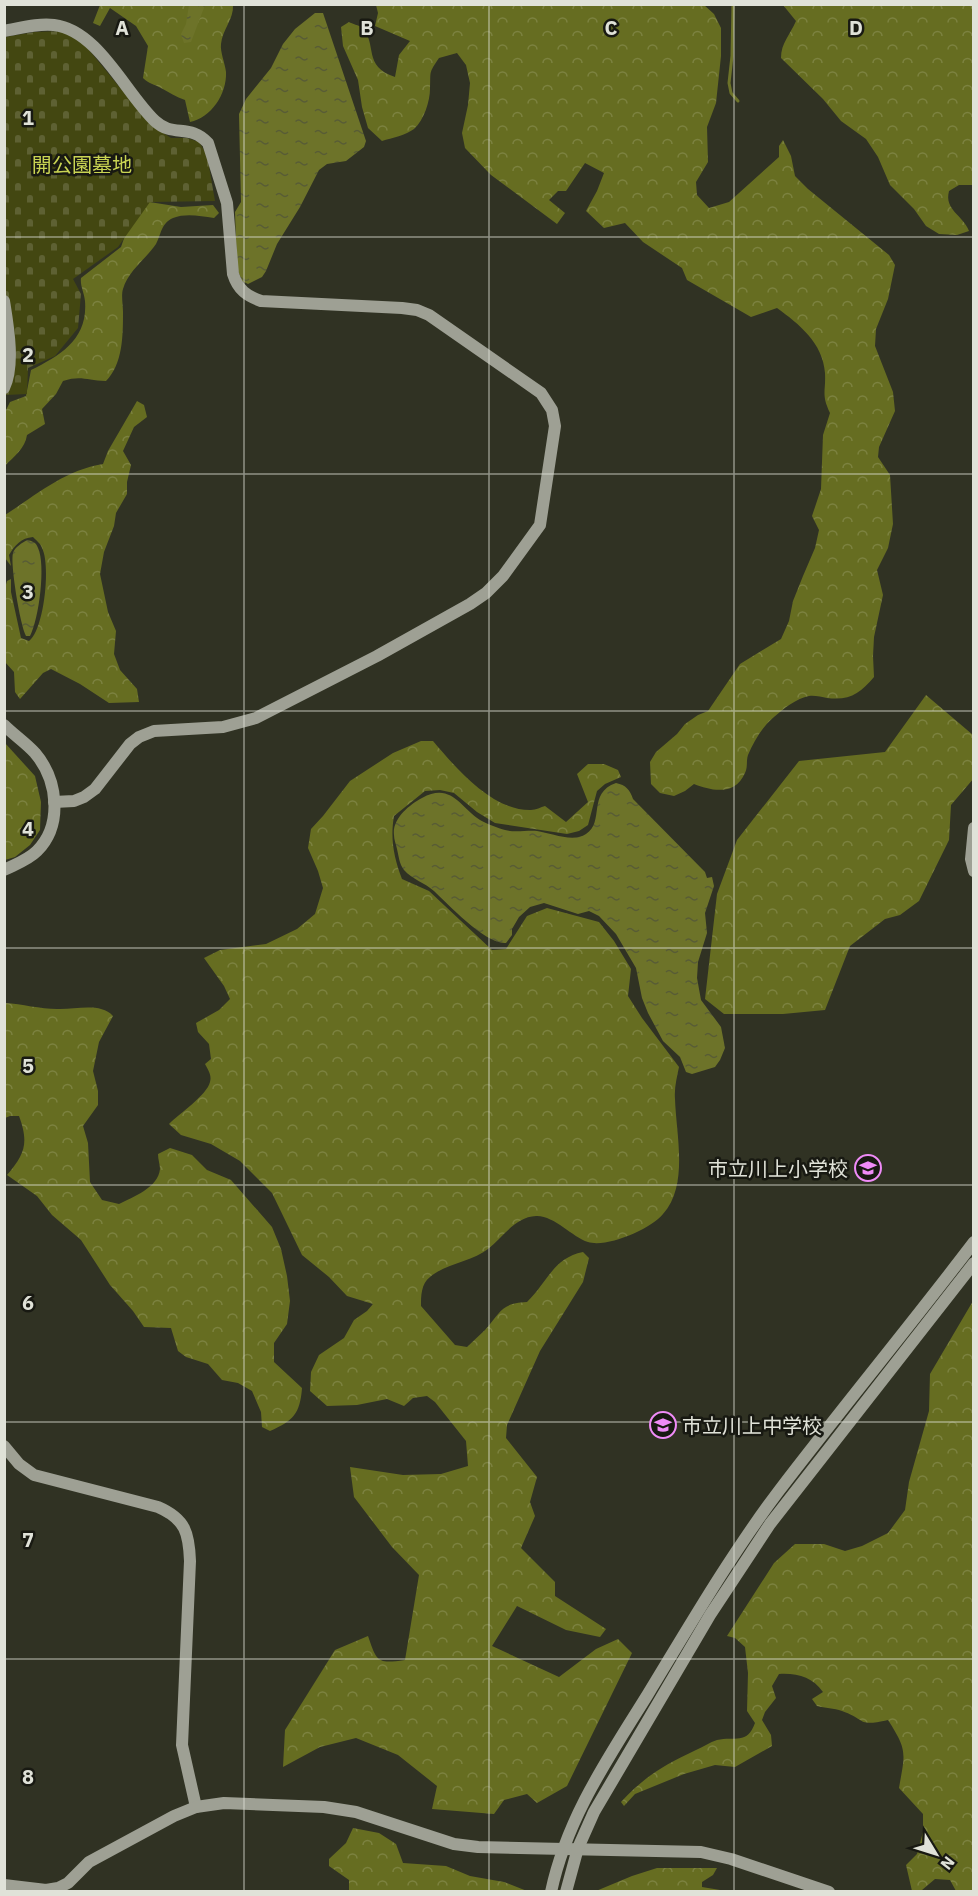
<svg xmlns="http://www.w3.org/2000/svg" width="978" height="1896" viewBox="0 0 978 1896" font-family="'IBM Plex Sans','Noto Sans JP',sans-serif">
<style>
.forest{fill:url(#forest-crowns)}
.cemetery{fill:url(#cemetery-stones)}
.water{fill:url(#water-ripples)}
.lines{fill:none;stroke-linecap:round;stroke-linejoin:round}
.stream{stroke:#6d7329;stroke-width:3}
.secondary{stroke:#9ea094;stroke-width:12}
.grid{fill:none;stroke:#e0e2d8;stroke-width:1.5;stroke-opacity:0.55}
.labels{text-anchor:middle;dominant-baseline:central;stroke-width:5;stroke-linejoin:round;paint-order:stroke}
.park-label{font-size:20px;fill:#c9d453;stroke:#181912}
.poi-label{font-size:20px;fill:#e0e2d8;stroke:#181912;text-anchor:end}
.grid-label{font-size:20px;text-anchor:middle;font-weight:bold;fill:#e0e2d8;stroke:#181912;stroke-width:5;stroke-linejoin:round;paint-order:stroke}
</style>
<defs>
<pattern id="forest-crowns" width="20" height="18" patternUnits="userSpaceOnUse" patternTransform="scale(1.5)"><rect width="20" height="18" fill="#666d21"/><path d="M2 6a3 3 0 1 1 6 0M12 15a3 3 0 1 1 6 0" fill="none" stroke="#7c8240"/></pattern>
<pattern id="cemetery-stones" width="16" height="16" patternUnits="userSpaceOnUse" patternTransform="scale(1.5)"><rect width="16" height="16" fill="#434711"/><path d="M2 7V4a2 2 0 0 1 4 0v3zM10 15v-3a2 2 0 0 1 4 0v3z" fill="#5e6133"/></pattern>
<pattern id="water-ripples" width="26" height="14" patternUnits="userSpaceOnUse" patternTransform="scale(1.5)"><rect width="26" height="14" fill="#6d7329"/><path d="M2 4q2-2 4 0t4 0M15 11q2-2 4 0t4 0" fill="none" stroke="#585c35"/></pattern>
</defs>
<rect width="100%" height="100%" fill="#303223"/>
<g class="forest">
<path d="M 100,5 L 233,5 C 234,19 222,30 221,44 C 220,52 225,63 226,72 C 227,94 211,118 190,122 L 185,100 C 176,97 169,92 161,88 C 154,84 149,84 143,78 L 148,46 L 136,26 L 110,8 L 100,26 L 93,23 Z"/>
<path d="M 376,5 L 704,5 L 714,14 L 721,28 L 721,56 L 716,103 L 707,127 L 708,162 L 696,182 L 697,195 L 709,208 L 729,202 L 779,157 L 779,146 L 783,140 L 791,156 L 795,176 L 808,189 L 889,255 L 895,265 L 888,299 L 876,329 L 875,346 L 893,392 L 895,411 L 879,447 L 878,457 L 890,475 L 893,524 L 888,548 L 877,570 L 883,595 L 874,637 L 873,656 L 874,677 C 860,693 850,701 827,698 C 822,697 814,695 809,696 C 797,698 783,709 774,717 C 762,727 754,741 748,755 C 746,761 748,767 745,773 C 735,796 712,791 694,784 L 685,791 L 674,796 L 660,793 L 651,784 L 650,762 L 656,752 L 677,734 L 685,724 L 698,715 L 708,711 L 740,664 L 781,639 L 789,621 L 793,601 L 803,576 L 815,548 L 819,530 L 812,516 L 821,489 L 823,435 L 830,413 C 821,394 826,392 825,373 C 823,343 799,324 777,308 L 751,317 L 687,280 L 682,268 L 643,242 L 625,223 L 604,228 L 586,211 L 597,191 L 604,173 L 585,163 L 566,191 L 558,191 L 549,200 L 565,213 L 557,224 L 491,175 L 465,148 L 462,133 L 468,105 L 470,83 L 466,65 L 457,53 L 439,58 C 428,74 431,71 430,89 C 430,101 424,120 414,129 C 406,135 392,138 382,141 L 368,128 L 362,107 L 358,80 L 343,46 L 341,27 L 349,22 C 352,24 359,25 362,28 C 378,44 362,66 395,77 L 399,55 L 410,41 L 375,26 L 378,13 Z"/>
<path d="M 783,5 L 973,5 L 973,185 L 959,185 L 949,191 C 944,210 963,215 969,231 L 957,235 L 939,234 L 926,226 L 914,209 L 890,185 L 878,157 L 866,139 L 841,121 L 823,99 L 781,58 C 781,43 790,35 796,21 Z"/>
<path d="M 143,201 L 181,207 L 213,205 L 219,213 L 214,218 C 200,216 186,213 173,218 C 161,223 161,235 156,244 C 146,259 128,271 123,289 C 121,295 123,305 123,312 C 123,335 123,364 106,381 C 87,381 82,375 63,381 L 56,394 L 42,409 L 45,424 L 27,435 C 25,449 14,456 5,466 L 5,412 L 10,402 L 26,396 L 31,370 C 61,355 88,339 85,301 C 84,292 80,286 81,278 L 121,247 L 128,227 Z"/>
<path d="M 137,401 L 144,405 L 147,417 L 134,427 L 123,451 L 131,465 L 127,482 L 127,494 L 116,513 L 114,526 L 104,552 L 100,574 L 108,612 L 116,631 L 114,654 L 120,670 L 137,689 L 139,702 L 109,703 L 80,684 L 51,669 L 43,673 L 20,699 L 15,692 L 14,672 L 5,662 L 5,588 L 7,581 L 11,579 L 11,592 L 21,638 L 29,641 C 44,630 51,565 42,548 C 41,544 36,540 33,537 C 21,538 15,545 9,555 L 11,566 L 5,558 L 5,515 C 36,495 65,470 103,464 L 108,451 Z"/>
<path d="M 926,695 L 973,735 L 974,778 L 951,805 L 949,840 L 919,901 L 900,915 L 885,919 L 850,946 L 825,1010 L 783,1014 L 724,1014 L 705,999 L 717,894 L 737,840 L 799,761 L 885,752 Z"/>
<path d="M 421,741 L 433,741 C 456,768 492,811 531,810 C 536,810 541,807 545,806 L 566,822 L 588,802 L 577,774 L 588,764 L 604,764 L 618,770 L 621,777 L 605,784 L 597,791 L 588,825 L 579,831 L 567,834 L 495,823 L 477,812 L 454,793 L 440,790 L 425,791 L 394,816 C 390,839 394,858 402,879 L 429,891 L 492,950 L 506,949 L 527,916 L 547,908 L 599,922 L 614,941 L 631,969 L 628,996 L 642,1018 L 679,1067 C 677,1077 674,1088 675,1099 C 676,1134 689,1185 663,1214 C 651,1229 607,1248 588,1242 C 572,1237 554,1215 536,1216 C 515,1217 503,1237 488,1249 C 473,1261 445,1264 430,1277 C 421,1284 421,1296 421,1306 L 455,1345 L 467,1347 C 473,1341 479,1336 485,1330 C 501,1312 501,1303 527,1302 C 547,1283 553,1258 583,1252 L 589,1258 L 583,1282 L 540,1351 L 507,1425 L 506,1438 L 537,1477 L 530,1502 L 535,1516 L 521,1548 L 555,1582 L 555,1596 L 606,1629 L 600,1637 L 566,1630 L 517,1606 L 492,1646 L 559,1677 L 596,1649 L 618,1639 L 632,1653 L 567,1786 L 537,1803 L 527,1794 L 504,1800 L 494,1814 L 432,1809 L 437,1786 L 398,1755 L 356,1738 L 320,1747 L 283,1767 L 285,1730 L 335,1650 L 368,1636 C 377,1662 377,1664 405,1660 L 419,1575 L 392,1547 L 354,1497 L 350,1467 L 403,1475 L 441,1474 L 468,1466 L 466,1441 L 435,1402 L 427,1396 L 413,1398 L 404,1406 L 387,1399 L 357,1405 L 327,1406 L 310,1391 L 311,1372 L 319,1355 L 344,1338 L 354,1320 L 367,1311 L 373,1304 L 347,1296 L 329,1277 L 302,1255 L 272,1193 L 240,1161 L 211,1144 L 181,1135 L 169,1124 C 179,1114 207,1095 210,1082 C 212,1075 208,1070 205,1064 L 211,1059 L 209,1044 L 198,1032 L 196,1023 L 219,1010 L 230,999 L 224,986 L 204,958 L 220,950 L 266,944 L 297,929 L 315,914 L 323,888 L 318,871 L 308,848 L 311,829 L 323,816 L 350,781 L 393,753 Z"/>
<path d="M 5,743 L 35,776 L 41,802 L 40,830 L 30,845 L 15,857 L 5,860 Z"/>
<path d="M 5,1003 C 22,1004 40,1009 57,1009 C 75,1010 100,1002 113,1016 L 99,1042 L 93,1071 L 98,1091 L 98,1105 L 83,1126 L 88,1143 L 90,1182 L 102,1200 L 119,1204 C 133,1197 158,1188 160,1169 C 160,1165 158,1159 158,1154 L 170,1148 L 192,1155 L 207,1170 L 231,1180 L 272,1227 L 281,1249 L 287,1276 L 290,1301 L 287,1324 L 274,1343 L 274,1362 L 302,1388 C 300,1414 293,1421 270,1431 L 262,1427 L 261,1412 L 252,1391 L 238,1383 L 222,1380 L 208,1364 L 186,1357 L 178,1351 L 171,1328 L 144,1327 L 133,1311 L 110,1285 L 81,1240 L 52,1215 L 37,1196 L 7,1175 C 25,1154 29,1143 19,1116 L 10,1116 L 5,1118 Z"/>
<path d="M 973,1301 L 973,1891 L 956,1891 L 950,1880 L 935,1879 L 922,1890 L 912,1891 L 906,1865 L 917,1854 L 923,1832 L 923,1814 L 899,1788 C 905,1753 908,1751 888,1720 C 857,1727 867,1720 842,1711 C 834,1708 825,1708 817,1706 L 812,1699 L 823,1692 C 812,1677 798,1673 779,1674 L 772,1686 L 776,1698 L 765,1712 L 762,1720 L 771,1735 L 772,1746 L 735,1767 L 715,1765 L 684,1774 L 635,1794 L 624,1806 L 621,1802 C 645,1776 664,1765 696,1750 C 703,1747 710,1742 717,1740 C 735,1736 747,1745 755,1723 L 747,1711 L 748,1673 L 745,1647 L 735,1638 L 727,1636 L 774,1563 L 795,1544 L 824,1544 L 845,1551 L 862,1546 L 888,1533 L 905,1510 L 909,1482 L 929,1411 L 930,1374 Z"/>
<path d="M 353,1828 L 379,1833 L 396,1844 L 403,1863 L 446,1866 L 470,1876 L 504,1882 L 527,1891 L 349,1890 L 349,1880 L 329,1866 L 329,1859 L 346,1843 Z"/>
<path d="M 657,1868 L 717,1868 L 713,1875 L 702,1882 L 702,1887 L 720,1890 L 721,1891 L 596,1891 L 632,1876 Z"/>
</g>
<path class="cemetery" d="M 63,31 L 84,44 L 140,112 L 157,129 L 171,138 L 187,138 L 199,142 L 207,155 L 215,201 L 150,202 L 118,247 L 73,279 L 81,294 L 78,328 L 55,356 L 28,368 L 27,394 L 5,395 L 5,37 L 35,32 Z"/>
<g class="water">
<path d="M 189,5 L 205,5 L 191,42 L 184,43 L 181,34 L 186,24 Z"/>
<path d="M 315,13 L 323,13 L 366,141 L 364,147 L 346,161 L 327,164 L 319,170 L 300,207 L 277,244 L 266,271 L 262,277 L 248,284 L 242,281 L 237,268 L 235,212 L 241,202 L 239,114 L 246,99 L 271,68 L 283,44 L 295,29 Z"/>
<path d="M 27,540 C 32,541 36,542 38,548 C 46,565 39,619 30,636 L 26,636 C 20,625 10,563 13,553 C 15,547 22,543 27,540 Z"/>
<path d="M 616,783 C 626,785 630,790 633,799 L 705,872 L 707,878 L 712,877 L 714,886 L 705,913 L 707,933 L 698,962 L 697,978 L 701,1000 L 721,1027 L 725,1048 L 720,1060 L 715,1067 L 692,1074 L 686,1072 L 680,1057 L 663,1041 L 648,1013 L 642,998 L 636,968 L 616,934 L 599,916 L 589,911 L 578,914 L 544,903 L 530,907 L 519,917 L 512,929 L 512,935 L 506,943 C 486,945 448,904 434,891 C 425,883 412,879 404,870 C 399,863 399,857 397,849 C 396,844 394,840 394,835 C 392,819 409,805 422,798 C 451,782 460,807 480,820 C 487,824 498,828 505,830 C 515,833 527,830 537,831 C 551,833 573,843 586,834 C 605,822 587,793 616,783 Z"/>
</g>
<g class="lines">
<path class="stream" d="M 733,4 L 732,56 L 729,83 L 731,93 L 738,101"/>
<g class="secondary">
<path d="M 4,31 C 21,28 38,23 54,25 C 98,30 126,94 155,121 C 173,138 190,123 208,143 L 227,203 L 233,274 C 238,290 247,296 261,301 L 402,308 L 417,310 L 429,315 L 541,393 L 552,410 L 555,426 L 540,525 L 503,576 L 486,593 L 470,604 L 377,656 L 256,718 L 223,727 L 154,731 L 139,737 L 130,744 L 95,789 L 84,797 L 74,801 L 54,802"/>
<path d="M 4,301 C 8,326 15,365 4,388"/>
<path d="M 4,725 C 14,735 26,743 35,753 C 58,780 63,825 37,851 C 28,860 16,864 4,870"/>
<path d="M 974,828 L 971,859 L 974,871"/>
<path d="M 4,1446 L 19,1464 L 34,1475 L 158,1507 C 186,1519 189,1534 190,1561 L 182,1745 L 196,1807"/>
<path d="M 4,1885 L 46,1890 L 58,1888 L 68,1883 L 89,1862 L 174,1816 L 196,1807 L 224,1803 L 324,1807 L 356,1812 L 454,1844 L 478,1847 L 701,1852 L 731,1859 L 829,1892"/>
<path d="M 551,1892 C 567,1817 609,1757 648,1694 C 690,1625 730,1556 778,1492 C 842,1408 910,1326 974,1242"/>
<path d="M 566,1892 L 578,1848 L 594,1812 L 710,1615 L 770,1524 L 974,1263"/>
</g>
</g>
<path class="grid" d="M 244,4 L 244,1892M 489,4 L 489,1892M 734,4 L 734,1892M 4,237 L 974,237M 4,474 L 974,474M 4,711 L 974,711M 4,948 L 974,948M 4,1185 L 974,1185M 4,1422 L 974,1422M 4,1659 L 974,1659"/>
<defs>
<symbol id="school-ring" viewBox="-11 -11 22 22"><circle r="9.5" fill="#181912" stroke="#ef8bf7" stroke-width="1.5"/><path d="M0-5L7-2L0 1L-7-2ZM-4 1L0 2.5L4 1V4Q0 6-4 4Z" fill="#ef8bf7"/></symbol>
</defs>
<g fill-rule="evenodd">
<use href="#school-ring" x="853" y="1153" width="30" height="30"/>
<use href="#school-ring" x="648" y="1410" width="30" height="30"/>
</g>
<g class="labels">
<g class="park-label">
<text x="82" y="164">開公園墓地</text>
</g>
<g class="poi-label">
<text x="848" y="1168">市立川上小学校</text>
<text x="682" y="1425" text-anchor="start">市立川上中学校</text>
</g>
</g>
<g class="grid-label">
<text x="122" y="35">A</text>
<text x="367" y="35">B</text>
<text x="611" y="35">C</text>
<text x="856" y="35">D</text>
<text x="28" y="125">1</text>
<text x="28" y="362">2</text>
<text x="28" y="599">3</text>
<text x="28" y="836">4</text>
<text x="28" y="1073">5</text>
<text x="28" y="1310">6</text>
<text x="28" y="1547">7</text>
<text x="28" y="1784">8</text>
</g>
<rect width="978" height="1896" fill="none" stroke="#e0e2d8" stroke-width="12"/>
<g transform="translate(936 1854) rotate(128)" stroke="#181912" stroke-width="4.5" paint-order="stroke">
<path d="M0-4.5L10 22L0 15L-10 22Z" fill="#e0e2d8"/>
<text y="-9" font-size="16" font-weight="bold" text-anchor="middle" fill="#e0e2d8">N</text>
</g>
</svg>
